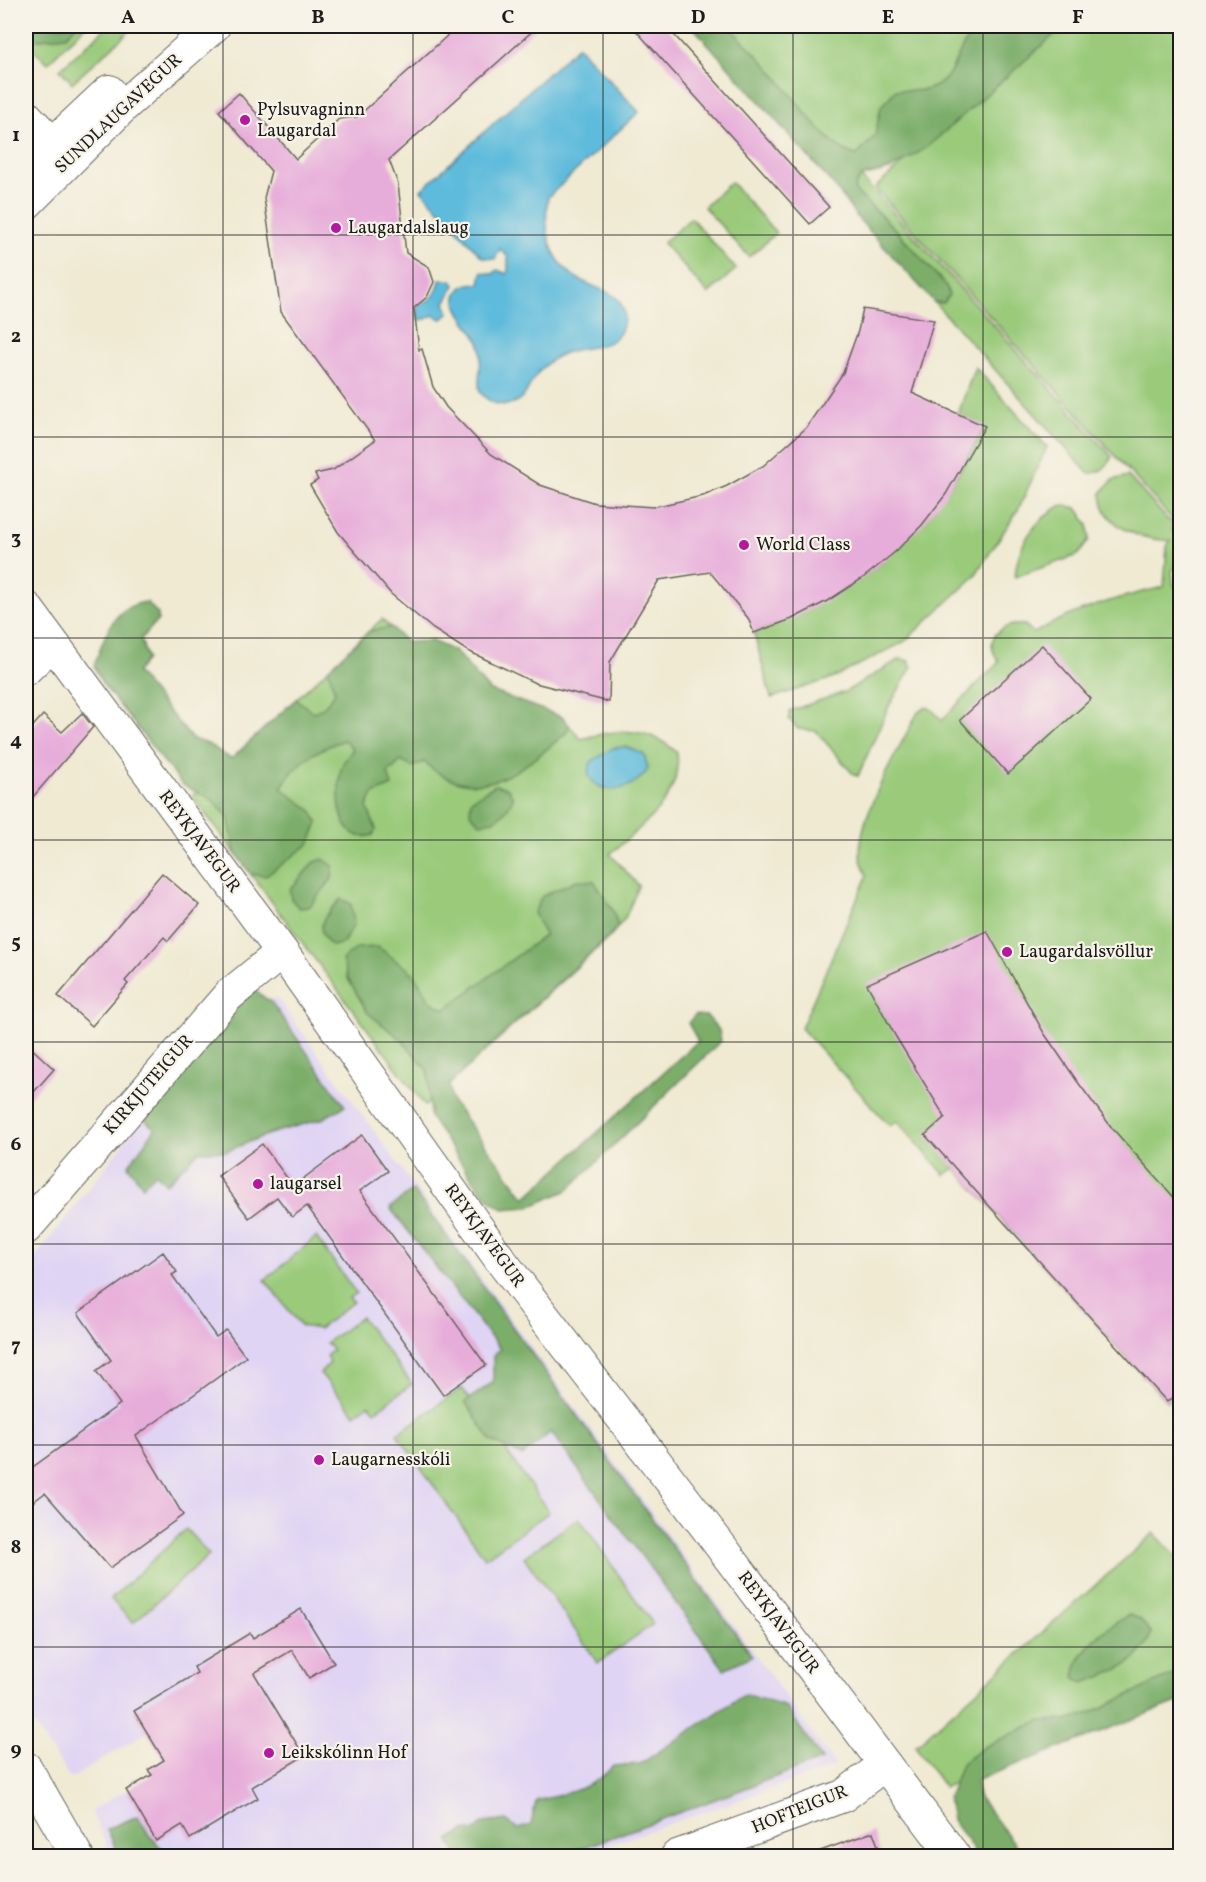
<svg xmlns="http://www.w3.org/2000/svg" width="1206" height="1882" viewBox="0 0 1206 1882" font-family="Vollkorn,serif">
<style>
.built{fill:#e0d4f4}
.green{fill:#9aca7a;stroke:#5b734b;stroke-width:1.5}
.forest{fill:#7bae6a;stroke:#4c6543;stroke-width:1.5}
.water{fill:#5ebbdc;stroke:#3d6c7c;stroke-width:1.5}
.building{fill:#e7adda}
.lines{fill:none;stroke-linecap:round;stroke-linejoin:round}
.minor-casing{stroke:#66645c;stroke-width:34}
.minor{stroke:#fff;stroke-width:32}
.grid{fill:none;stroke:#1c1c1c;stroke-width:1.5;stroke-opacity:0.55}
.poi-dot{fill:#b5179e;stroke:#f7f3e8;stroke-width:2}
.labels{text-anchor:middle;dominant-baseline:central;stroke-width:4.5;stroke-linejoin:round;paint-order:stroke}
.poi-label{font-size:18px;fill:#1c1c1c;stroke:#f7f3e8;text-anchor:start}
.street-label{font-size:18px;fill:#1c1c1c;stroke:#f7f3e8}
.neatline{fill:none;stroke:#1c1c1c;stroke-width:2}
.grid-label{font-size:20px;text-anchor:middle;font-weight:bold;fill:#1c1c1c}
</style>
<rect width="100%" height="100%" fill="#f7f3e8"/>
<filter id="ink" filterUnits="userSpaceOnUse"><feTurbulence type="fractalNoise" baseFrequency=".0167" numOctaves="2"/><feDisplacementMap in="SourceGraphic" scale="12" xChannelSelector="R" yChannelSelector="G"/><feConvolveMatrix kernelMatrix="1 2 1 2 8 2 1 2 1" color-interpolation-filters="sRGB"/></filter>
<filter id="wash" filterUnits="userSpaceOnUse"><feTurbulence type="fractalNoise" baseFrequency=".008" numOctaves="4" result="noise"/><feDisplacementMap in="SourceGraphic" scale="24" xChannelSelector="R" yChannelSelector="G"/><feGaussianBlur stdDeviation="1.35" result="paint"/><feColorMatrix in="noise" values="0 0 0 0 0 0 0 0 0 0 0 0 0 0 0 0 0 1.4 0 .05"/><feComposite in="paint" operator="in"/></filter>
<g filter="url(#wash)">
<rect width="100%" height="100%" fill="#f0ead3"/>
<path class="built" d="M 249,982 L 266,999 L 278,999 L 836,1766 L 577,1856 L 112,1856 L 91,1811 L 145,1779 L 147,1782 L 153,1778 L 148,1770 L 172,1755 L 147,1732 L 71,1779 L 26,1713 L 26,1269 Z"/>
<g class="green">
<path d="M 26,26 L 85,26 L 48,63 L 26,44 Z"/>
<path d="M 108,26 L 135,26 L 72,83 L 60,69 Z"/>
<path d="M 721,26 L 1032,26 L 861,177 L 1112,457 C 1106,468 1100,474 1088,473 L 934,302 L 944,303 L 946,286 L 896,230 L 855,191 L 856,184 L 861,176 Z"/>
<path d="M 1055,26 L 1180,26 L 1180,512 L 1172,519 L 875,188 Z"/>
<path d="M 731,182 L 776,233 L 749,257 L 704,207 Z"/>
<path d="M 691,218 L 736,269 L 708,294 L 663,243 Z"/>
<path d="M 975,367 L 1047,447 L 1018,510 L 974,577 L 904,642 L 833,678 L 771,698 L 754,633 C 865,592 932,533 984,427 L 958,414 Z"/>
<path d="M 1128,476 L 1168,520 L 1174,523 L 1172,530 L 1180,541 L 1180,563 L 1172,571 L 1174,586 L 1180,587 L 1180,1390 L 1167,1402 L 955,1168 L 945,1175 L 897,1121 L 890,1126 L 801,1028 L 867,876 C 865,869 860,861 860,854 C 859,814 900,747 918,712 L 926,707 L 931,709 L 942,720 L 999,662 C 982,638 1000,623 1025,625 L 1034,633 C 1073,610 1119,597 1164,587 L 1167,546 L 1171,541 C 1141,539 1103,529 1101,493 L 1113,480 Z"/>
<path d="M 1062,505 L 1077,508 L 1088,524 L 1089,540 L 1078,555 L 1015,577 C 1017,545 1034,520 1062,505 Z"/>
<path d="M 382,619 L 424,659 L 466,689 L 562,717 L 581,739 C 616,729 649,725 677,753 C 683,798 641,827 610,854 L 639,886 L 625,918 L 610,937 L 425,1106 L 192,796 Z"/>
<path d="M 900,659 L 909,661 L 912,667 L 889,706 L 858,776 L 854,775 L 816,731 L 798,729 L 789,719 L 789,711 L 845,692 Z"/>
<path d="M 316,1237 L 356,1293 L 349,1298 L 353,1302 L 319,1329 L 301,1326 L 265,1280 Z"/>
<path d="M 361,1317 L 412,1384 L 375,1411 L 369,1404 L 355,1414 L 320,1373 L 330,1363 L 326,1356 L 333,1350 L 326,1343 Z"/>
<path d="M 462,1388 L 549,1512 L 485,1558 L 397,1434 Z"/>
<path d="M 579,1518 L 653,1624 L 598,1663 L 524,1557 Z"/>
<path d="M 186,1529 L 209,1555 L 133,1623 L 111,1599 Z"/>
<path d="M 1154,1533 L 1180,1560 L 1180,1695 L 944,1787 L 915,1746 Z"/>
</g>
<g class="forest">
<path d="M 26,26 L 76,26 L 66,36 L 33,40 L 26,35 Z"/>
<path d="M 692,26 L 729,26 C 740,39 752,49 764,62 C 788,86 824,148 857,155 L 875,136 L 881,106 L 896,90 C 905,90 919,92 928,89 C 960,81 953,41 981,29 C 1000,20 1042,25 1064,26 L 925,149 L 889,170 L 861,177 L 856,184 L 855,191 L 896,230 L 946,286 L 949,295 L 944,303 L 934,302 L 856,216 L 836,188 Z"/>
<path d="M 147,602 L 158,614 L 158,620 L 141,639 L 147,659 L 136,672 L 192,739 L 208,744 L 231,759 L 296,699 L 313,712 L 323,708 L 335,693 L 328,669 L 369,631 L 391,627 L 406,642 L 432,641 L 455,651 L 489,690 L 562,717 L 569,725 L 567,732 C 523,770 477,810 424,762 L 412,767 L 401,761 L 388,773 L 392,786 L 373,794 L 367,807 L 376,829 L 373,835 C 337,846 336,792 341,769 C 342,762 349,755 353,749 L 344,740 C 316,750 297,761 281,788 L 311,810 L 318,823 L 309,844 L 266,876 L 251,874 L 235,852 L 228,817 L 211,799 L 182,785 L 102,683 L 94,666 C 104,638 112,605 147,602 Z"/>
<path d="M 495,785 L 508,788 L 513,798 C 506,814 497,822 480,823 L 470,813 L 471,800 Z"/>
<path d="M 323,859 L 333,866 L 332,879 L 309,907 L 299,908 L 291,899 L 290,890 L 313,863 Z"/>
<path d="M 577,880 L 594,881 L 613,910 L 618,927 L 449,1085 L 452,1101 L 525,1198 L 698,1041 L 688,1023 L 695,1015 L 707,1016 L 719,1030 L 721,1041 L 568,1190 L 529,1207 L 503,1209 L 489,1199 L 475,1183 L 430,1117 L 428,1071 L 403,1041 L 368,1013 L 348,979 L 342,960 L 357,948 L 378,947 L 413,973 L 431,1002 L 445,1009 L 545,935 L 534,913 L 542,896 Z"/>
<path d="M 341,899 L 351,904 L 354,924 L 343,943 L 333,946 C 310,929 326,915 341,899 Z"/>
<path d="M 249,986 L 272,1003 L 345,1106 L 322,1119 L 269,1134 L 227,1151 L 199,1151 L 166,1184 L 156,1173 L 143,1186 L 128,1166 L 155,1129 L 145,1120 Z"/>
<path d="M 413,1190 L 752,1656 L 724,1669 L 551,1432 L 522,1456 L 491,1441 L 465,1402 L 493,1382 L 493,1356 L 500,1349 L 390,1208 Z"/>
<path d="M 1129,1615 L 1140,1619 L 1151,1633 C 1142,1664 1112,1673 1083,1683 L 1075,1678 C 1073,1652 1108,1626 1129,1615 Z"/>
<path d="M 1180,1671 L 1180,1701 L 977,1780 L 978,1796 L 1024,1856 L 978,1856 L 952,1820 L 948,1798 L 961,1764 L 984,1747 L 1039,1721 L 1064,1720 L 1086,1715 Z"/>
<path d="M 745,1694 L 786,1707 L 822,1760 L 561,1856 L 457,1856 L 449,1840 L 465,1830 L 475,1831 L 483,1823 L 506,1820 L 518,1829 L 531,1825 L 536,1801 C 564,1794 594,1789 613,1766 L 640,1764 Z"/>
<path d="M 138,1816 L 149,1835 L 169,1856 L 119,1856 L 107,1829 Z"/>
</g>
<g class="water">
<path d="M 578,46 L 639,112 L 548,197 C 543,229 549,262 580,280 C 598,290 626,292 624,319 C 622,349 592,345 571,351 C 550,357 537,370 528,389 C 518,410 493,409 480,392 C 476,376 484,361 480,345 C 476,328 442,304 462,287 C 468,283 474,283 480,284 L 482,272 L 493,274 L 497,270 L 508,274 L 508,257 L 500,249 L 495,259 L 482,257 L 421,190 Z"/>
<path d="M 440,279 L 452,281 L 455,285 L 445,303 L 449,313 L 442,319 L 433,315 L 426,319 L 418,320 L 417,305 C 431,302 438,294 440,279 Z"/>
<path d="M 626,747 L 644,754 L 648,769 C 636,789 600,800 588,774 L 591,762 L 613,748 Z"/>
</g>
<g id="blocks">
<g class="building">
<path d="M 458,26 L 538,26 L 389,160 L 398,184 L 406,253 L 429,267 L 434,282 L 427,297 L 414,308 L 419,350 L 422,349 L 433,387 L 446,407 L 491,454 L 540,485 L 595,503 L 653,507 L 703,496 L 727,486 L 763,466 L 806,428 L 843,373 L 858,331 L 863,309 L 934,320 L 912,393 L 985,426 L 946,494 L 922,525 L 895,552 L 863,578 L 829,600 L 792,619 L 754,633 L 748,618 L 710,572 L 659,580 L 610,662 L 609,702 L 535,683 L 466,650 L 433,629 L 391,594 L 338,532 L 310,485 L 318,480 L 315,474 L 333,470 L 375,440 L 281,312 L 264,198 L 271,171 L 219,111 L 239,93 L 296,159 L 339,119 L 357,117 Z"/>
<path d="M 632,26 L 666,26 L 829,207 L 810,224 Z"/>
<path d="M 1042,645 L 1091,699 L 1008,774 L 960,720 Z"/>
<path d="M 82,713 L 93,727 L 26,805 L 26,734 L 43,715 L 62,732 Z"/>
<path d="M 162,873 L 199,905 L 168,941 L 164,937 L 125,981 L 128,984 L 92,1026 L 58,996 Z"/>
<path d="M 987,931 L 1044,1033 L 1077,1081 L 1112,1128 L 1180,1204 L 1180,1390 L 1167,1402 L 925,1135 L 945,1117 L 896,1037 L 867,984 Z"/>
<path d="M 26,1043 L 54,1069 L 26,1101 Z"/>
<path d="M 362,1135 L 388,1171 L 360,1191 L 486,1365 L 443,1395 L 307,1206 L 292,1217 L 277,1197 L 249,1218 L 218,1176 L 262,1144 L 293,1186 Z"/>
<path d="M 163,1252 L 177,1272 L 172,1275 L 216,1337 L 226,1330 L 246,1357 L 136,1436 L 183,1515 L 110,1568 L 45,1493 L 26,1507 L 26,1472 L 120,1404 L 96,1371 L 111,1360 L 78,1313 Z"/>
<path d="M 301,1609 L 334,1663 L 309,1678 L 292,1650 L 254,1673 L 304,1756 L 252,1787 L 258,1798 L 190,1839 L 182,1825 L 156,1841 L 126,1790 L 152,1775 L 148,1770 L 164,1760 L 134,1711 L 197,1673 L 194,1667 L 250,1633 L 253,1638 Z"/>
<path d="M 873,1832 L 882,1857 L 813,1857 L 812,1854 Z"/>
</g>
</g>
</g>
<g filter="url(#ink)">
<use href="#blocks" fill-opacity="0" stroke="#66645c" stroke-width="1.5"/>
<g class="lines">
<defs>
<g id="minor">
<path d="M 26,116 L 66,158"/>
<path d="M 26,169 L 109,91"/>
<path d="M 26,204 L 126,104 L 214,26"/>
<path d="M 26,607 L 282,952 L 502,1262 L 713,1536 L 954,1856"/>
<path d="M 26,669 L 51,645"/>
<path d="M 26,1228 L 228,996 L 282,952"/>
<path d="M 26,1768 L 77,1856"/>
<path d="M 677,1856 L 843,1796 L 884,1765"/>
</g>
</defs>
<use href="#minor" class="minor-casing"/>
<use href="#minor" class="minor"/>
</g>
</g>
<path class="grid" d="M 223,26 L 223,1856M 413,26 L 413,1856M 603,26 L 603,1856M 793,26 L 793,1856M 983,26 L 983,1856M 26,235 L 1180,235M 26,437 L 1180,437M 26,638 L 1180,638M 26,840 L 1180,840M 26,1042 L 1180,1042M 26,1244 L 1180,1244M 26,1445 L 1180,1445M 26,1647 L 1180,1647"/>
<g class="poi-dot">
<circle cx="245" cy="120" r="6"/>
<circle cx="336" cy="228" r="6"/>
<circle cx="744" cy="545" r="6"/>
<circle cx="1007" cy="952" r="6"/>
<circle cx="258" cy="1184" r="6"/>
<circle cx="319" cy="1460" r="6"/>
<circle cx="269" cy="1753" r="6"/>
</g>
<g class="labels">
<g class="poi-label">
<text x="257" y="110">Pylsuvagninn<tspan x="257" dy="21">Laugardal</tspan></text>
<text x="348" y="228">Laugardalslaug</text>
<text x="756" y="545">World Class</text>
<text x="1019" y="952">Laugardalsvöllur</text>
<text x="270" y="1184">laugarsel</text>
<text x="331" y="1460">Laugarnesskóli</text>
<text x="281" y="1753">Leikskólinn Hof</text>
</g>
<g class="street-label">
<text transform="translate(119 114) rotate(-43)">SUNDLAUGAVEGUR</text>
<text transform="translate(199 842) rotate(53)">REYKJAVEGUR</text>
<text transform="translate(149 1085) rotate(-49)">KIRKJUTEIGUR</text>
<text transform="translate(484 1236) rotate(54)">REYKJAVEGUR</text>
<text transform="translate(778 1623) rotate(53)">REYKJAVEGUR</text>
<text transform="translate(800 1810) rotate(-22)">HOFTEIGUR</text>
</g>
</g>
<rect width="1206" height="1882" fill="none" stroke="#f7f3e8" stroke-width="66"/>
<rect x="33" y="33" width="1140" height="1816" class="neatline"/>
<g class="grid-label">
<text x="128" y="23">A</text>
<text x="318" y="23">B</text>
<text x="508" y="23">C</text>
<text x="698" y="23">D</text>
<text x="888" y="23">E</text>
<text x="1078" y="23">F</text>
<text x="16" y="141">1</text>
<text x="16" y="342">2</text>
<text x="16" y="544">3</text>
<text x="16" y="746">4</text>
<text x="16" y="948">5</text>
<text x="16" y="1150">6</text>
<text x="16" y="1351">7</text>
<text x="16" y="1553">8</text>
<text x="16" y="1755">9</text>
</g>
</svg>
